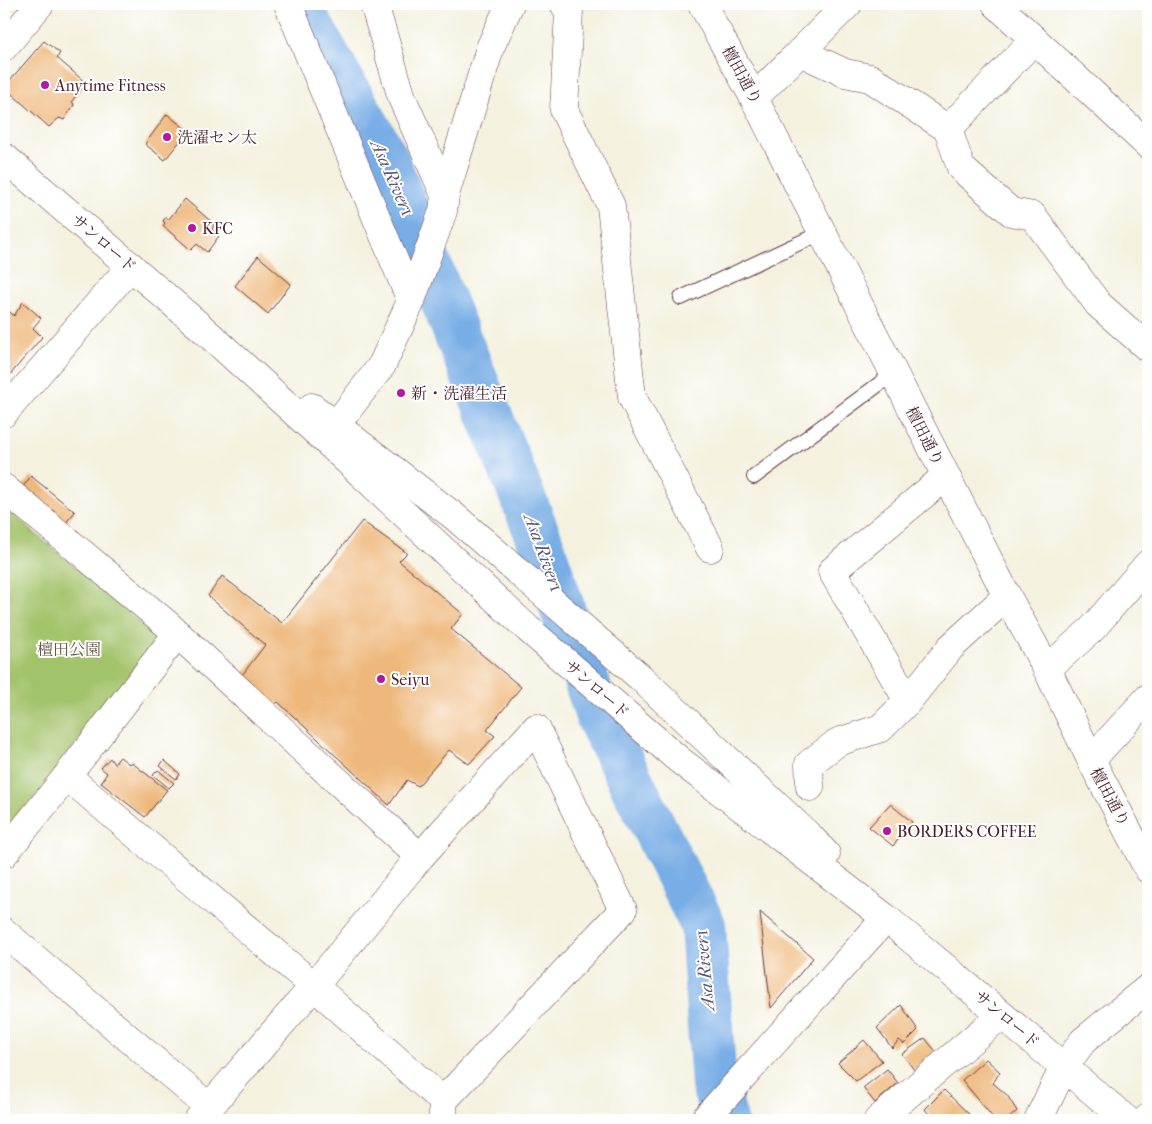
<svg xmlns="http://www.w3.org/2000/svg" width="1152" height="1124" viewBox="0 0 1152 1124" font-family="'IM FELL French Canon','Noto Serif JP',serif">
<style>
.green{fill:#a3c36b;stroke:#76714b}
.lines{fill:none;stroke-linecap:round;stroke-linejoin:round}
.river{stroke:#78ade5;stroke-width:46}
.building{fill:#eeb87b}
.service-casing{stroke:#643e46;stroke-width:16}
.minor-casing{stroke:#643e46;stroke-width:29}
.tertiary-casing{stroke:#643e46;stroke-width:29}
.service{stroke:#fff;stroke-width:14}
.minor{stroke:#fff;stroke-width:28}
.tertiary{stroke:#fff;stroke-width:28}
.poi-dot{fill:#b5179e;stroke:#fff;stroke-width:2}
.labels{text-anchor:middle;dominant-baseline:central;stroke-width:4;stroke-linejoin:round;paint-order:stroke}
.street-label{font-size:16px;fill:#4a1f2b;stroke:#fff}
.poi-label{font-size:16px;fill:#4a1f2b;stroke:#fff;text-anchor:start}
.park-label{font-size:16px;fill:#695841;stroke:#fff}
.water-label{font-size:18px;font-style:italic;fill:#5c5875;stroke:#fff}
</style>
<rect width="100%" height="100%" fill="#fff"/>
<filter id="ink" filterUnits="userSpaceOnUse"><feTurbulence type="fractalNoise" baseFrequency=".02" numOctaves="2"/><feDisplacementMap in="SourceGraphic" scale="10" xChannelSelector="R" yChannelSelector="G"/><feConvolveMatrix kernelMatrix="1 2 1 2 8 2 1 2 1" color-interpolation-filters="sRGB"/></filter>
<filter id="wash" filterUnits="userSpaceOnUse"><feTurbulence type="fractalNoise" baseFrequency=".0096" numOctaves="4" result="noise"/><feDisplacementMap in="SourceGraphic" scale="20" xChannelSelector="R" yChannelSelector="G"/><feGaussianBlur stdDeviation="1.12" result="paint"/><feColorMatrix in="noise" values="0 0 0 0 0 0 0 0 0 0 0 0 0 0 0 0 0 1.4 0 .05"/><feComposite in="paint" operator="in"/></filter>
<g filter="url(#wash)">
<rect width="100%" height="100%" fill="#f4f1df"/>
<path class="green" d="M 4,507 L 159,638 L 4,837 Z"/>
<g class="lines">
<path class="river" d="M 299,4 L 305,17 L 385,157 L 539,538 L 598,716 L 703,925 L 714,1085 L 725,1120"/>
</g>
<g id="blocks">
<g class="building">
<path d="M 44,41 L 60,53 L 57,58 L 86,83 L 72,101 L 74,105 L 64,120 L 59,118 L 49,127 L 4,87 Z"/>
<path d="M 167,114 L 188,131 L 165,160 L 145,144 Z"/>
<path d="M 185,199 L 214,224 L 212,230 L 219,236 L 207,252 L 197,244 L 191,250 L 163,226 L 165,223 L 163,221 L 166,217 L 168,220 Z"/>
<path d="M 258,256 L 291,284 L 268,314 L 235,286 Z"/>
<path d="M 23,302 L 41,318 L 33,328 L 42,337 L 4,382 L 4,306 L 14,316 Z"/>
<path d="M 31,476 L 75,512 L 62,527 L 19,492 Z"/>
<path d="M 362,521 L 407,553 L 399,561 L 463,614 L 451,629 L 521,687 L 487,730 L 495,736 L 469,764 L 449,750 L 418,786 L 407,780 L 389,805 L 278,702 L 271,707 L 239,679 L 265,645 L 208,596 L 222,576 L 282,623 Z"/>
<path d="M 120,757 L 129,764 L 131,762 L 167,790 L 145,817 L 101,783 L 107,773 L 101,768 L 110,758 L 114,764 Z"/>
<path d="M 164,760 L 180,774 L 176,779 L 160,766 Z"/>
<path d="M 158,770 L 174,783 L 169,788 L 153,775 Z"/>
<path d="M 890,804 L 912,822 L 893,846 L 869,827 Z"/>
<path d="M 760,912 L 813,958 L 771,1008 L 766,966 Z"/>
<path d="M 901,1005 L 918,1030 L 904,1044 L 899,1040 L 892,1048 L 877,1028 Z"/>
<path d="M 925,1038 L 937,1053 L 915,1071 L 902,1054 Z"/>
<path d="M 864,1040 L 882,1061 L 856,1081 L 838,1063 Z"/>
<path d="M 986,1059 L 1000,1072 L 993,1083 L 1007,1095 L 1017,1111 L 1007,1120 L 995,1120 L 962,1080 Z"/>
<path d="M 887,1069 L 898,1083 L 875,1103 L 863,1088 Z"/>
<path d="M 944,1090 L 975,1120 L 933,1120 L 925,1109 Z"/>
</g>
</g>
</g>
<g filter="url(#ink)">
<use href="#blocks" fill-opacity="0" stroke="#643e46" stroke-width="1"/>
<g class="lines">
<defs>
<g id="service">
<path d="M 681,298 L 823,232"/>
<path d="M 754,477 L 894,373"/>
</g>
<g id="minor">
<path d="M 288,4 L 411,301"/>
<path d="M 374,4 L 402,98 L 445,195"/>
<path d="M 564,4 L 569,11 L 564,110 L 611,206 L 632,397 L 710,548"/>
<path d="M 996,4 L 1148,145"/>
<path d="M 1034,40 L 948,129 L 961,168 L 1011,212 L 1033,216 L 1098,304 L 1148,348"/>
<path d="M 4,47 L 40,4"/>
<path d="M 800,52 L 845,73 L 870,78 L 948,129"/>
<path d="M 754,98 L 848,4"/>
<path d="M 4,413 L 131,266"/>
<path d="M 336,425 L 382,365 L 411,301 L 443,211 L 445,195 L 490,48 L 510,4"/>
<path d="M 4,488 L 168,625 L 420,857"/>
<path d="M 1047,669 L 1092,629 L 1148,564"/>
<path d="M 908,701 L 951,647 L 1007,596"/>
<path d="M 1091,760 L 1148,698"/>
<path d="M 67,776 L 314,986 L 443,1101"/>
<path d="M 810,787 L 809,764 L 838,742 L 881,728 L 908,701 L 832,571 L 946,476"/>
<path d="M 4,854 L 67,776 L 177,634"/>
<path d="M 4,932 L 209,1107"/>
<path d="M 198,1120 L 314,986 L 420,857 L 536,728 L 623,910 L 443,1101 L 443,1120"/>
<path d="M 878,1120 L 1001,1015"/>
<path d="M 1038,1120 L 1064,1067 L 1083,1041 L 1148,988"/>
<path d="M 1146,1120 L 1148,1118"/>
</g>
<g id="tertiary">
<path d="M 702,4 L 754,98 L 1007,596 L 1047,669 L 1091,760 L 1148,869"/>
<path d="M 4,157 L 203,329 L 325,440 L 528,629 L 678,759 L 886,918 L 1127,1120"/>
<path d="M 312,407 L 455,517 L 641,678 L 811,838 L 826,854"/>
<path d="M 704,1120 L 886,918"/>
</g>
</defs>
<use href="#service" class="service-casing"/>
<use href="#minor" class="minor-casing"/>
<use href="#tertiary" class="tertiary-casing"/>
<use href="#service" class="service"/>
<use href="#minor" class="minor"/>
<use href="#tertiary" class="tertiary"/>
</g>
</g>
<g class="poi-dot">
<circle cx="45" cy="85" r="5"/>
<circle cx="167" cy="137" r="5"/>
<circle cx="192" cy="228" r="5"/>
<circle cx="401" cy="393" r="5"/>
<circle cx="381" cy="679" r="5"/>
<circle cx="887" cy="831" r="5"/>
</g>
<g class="labels">
<g class="street-label">
<text transform="translate(742 75) rotate(61)">檀田通り</text>
<text transform="translate(104 243) rotate(41)">サンロード</text>
<text transform="translate(925 436) rotate(63)">檀田通り</text>
<text transform="translate(597 689) rotate(41)">サンロード</text>
<text transform="translate(1110 797) rotate(62)">檀田通り</text>
<text transform="translate(1007 1019) rotate(40)">サンロード</text>
</g>
<g class="poi-label">
<text x="55" y="85">Anytime Fitness</text>
<text x="177" y="137">洗濯セン太</text>
<text x="202" y="228">KFC</text>
<text x="411" y="393">新・洗濯生活</text>
<text x="391" y="679">Seiyu</text>
<text x="897" y="831">BORDERS COFFEE</text>
</g>
<g class="park-label">
<text x="69" y="649">檀田公園</text>
</g>
<g class="water-label">
<text transform="translate(392 178) rotate(66)">Asa River1</text>
<text transform="translate(543 553) rotate(70)">Asa River1</text>
<text transform="translate(705 970) rotate(-95)">Asa River1</text>
</g>
</g>
<rect width="1152" height="1124" fill="none" stroke="#fff" stroke-width="20"/>
</svg>
